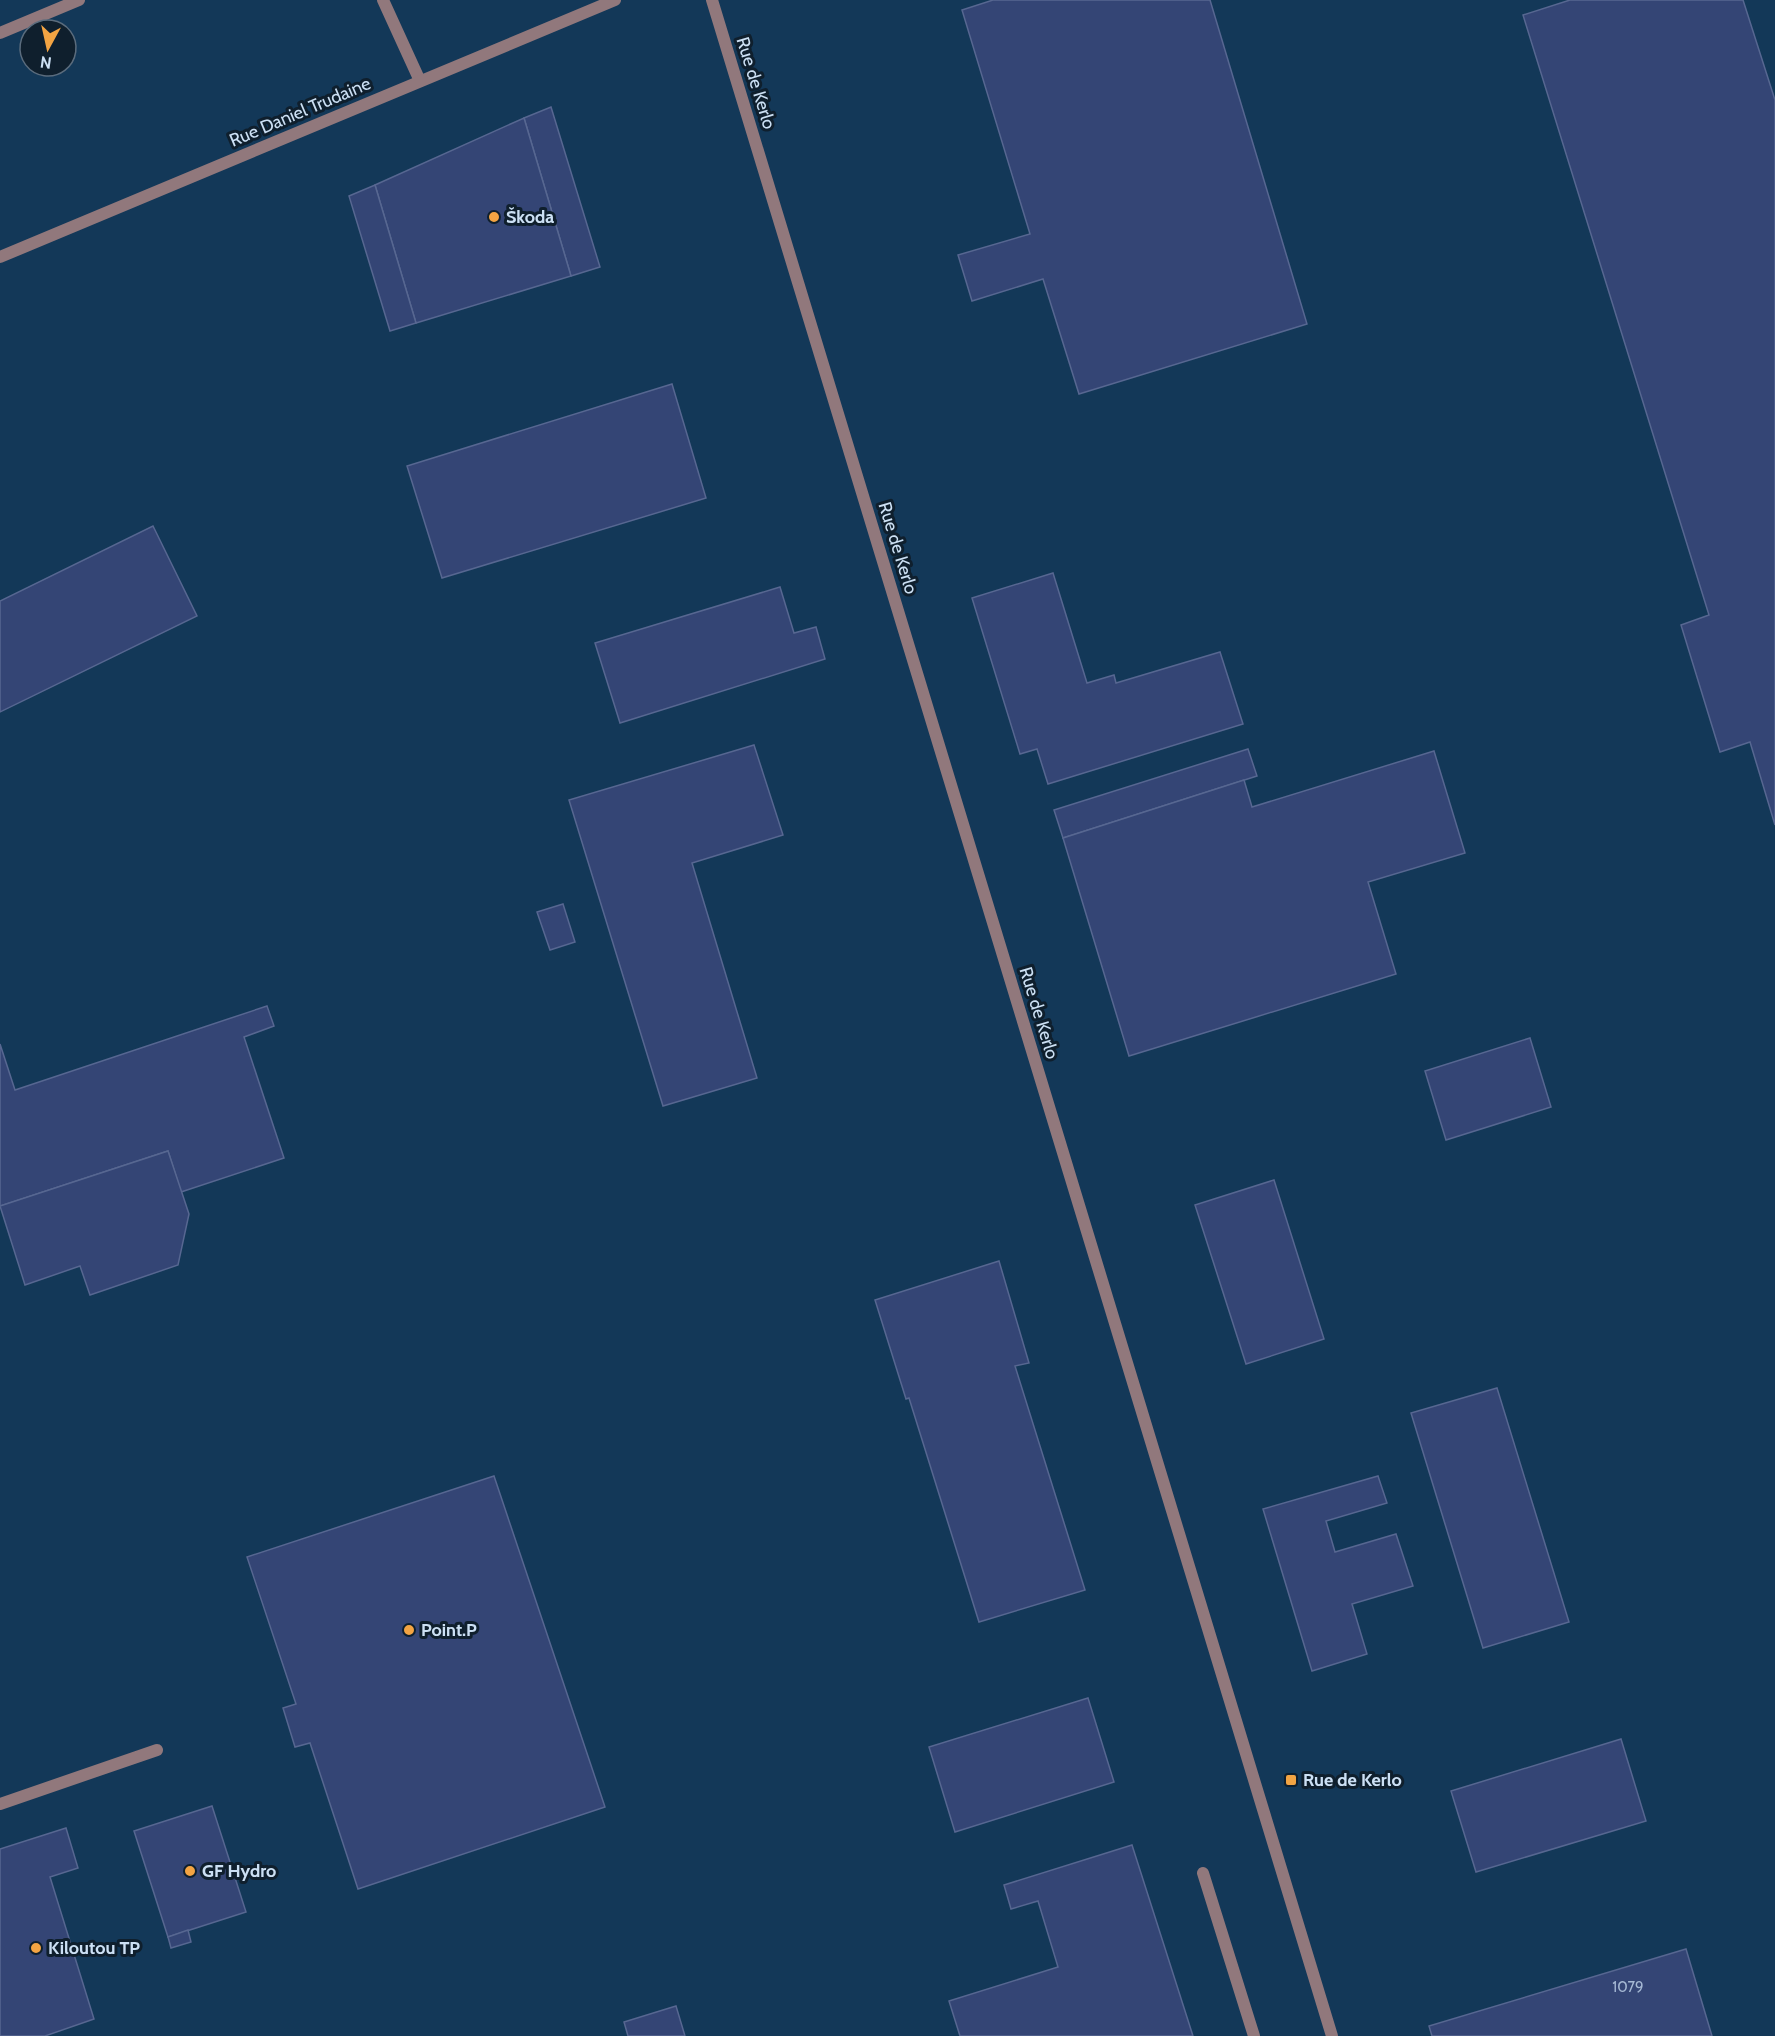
<svg xmlns="http://www.w3.org/2000/svg" width="1775" height="2036" viewBox="0 0 1775 2036" font-family="Cabin,sans-serif">
<style>
.building{fill:#344575;stroke:#576791;stroke-width:1.5}
.lines{fill:none;stroke-linecap:round;stroke-linejoin:round}
.service{stroke:#91787c;stroke-width:12}
.minor{stroke:#91787c;stroke-width:12}
.tertiary{stroke:#91787c;stroke-width:12}
.poi-dot{fill:#f3a443;stroke:#0f1f2d;stroke-width:2}
.labels{text-anchor:middle;dominant-baseline:central;stroke-width:6;stroke-linejoin:round;paint-order:stroke}
.number-label{font-size:15px;fill:#a6b9d4}
.street-label{font-size:18px;fill:#cce0f4;stroke:#0f1f2d}
.poi-label{font-size:18px;font-weight:bold;fill:#cce0f4;stroke:#0f1f2d;text-anchor:start}
</style>
<rect width="100%" height="100%" fill="#133858"/>
<g class="building">
<path d="M 993,0 L 1210,0 L 1307,324 L 1079,394 L 1043,279 L 972,301 L 958,255 L 1030,234 L 962,10 Z"/>
<path d="M 1570,0 L 1743,0 L 1775,100 L 1775,825 L 1750,742 L 1720,752 L 1681,625 L 1709,615 L 1523,15 Z"/>
<path d="M 551,107 L 600,267 L 571,276 L 524,118 Z"/>
<path d="M 524,118 L 571,276 L 416,323 L 375,185 Z"/>
<path d="M 375,185 L 416,323 L 390,331 L 349,196 Z"/>
<path d="M 672,384 L 706,498 L 442,578 L 407,466 Z"/>
<path d="M 153,526 L 197,616 L 0,712 L 0,601 Z"/>
<path d="M 1053,573 L 1087,683 L 1114,675 L 1116,683 L 1220,652 L 1243,724 L 1048,784 L 1037,749 L 1020,754 L 972,598 Z"/>
<path d="M 780,587 L 794,633 L 816,627 L 825,659 L 620,723 L 595,643 Z"/>
<path d="M 754,745 L 783,835 L 692,863 L 757,1078 L 663,1106 L 569,800 Z"/>
<path d="M 1248,749 L 1257,776 L 1063,838 L 1054,810 Z"/>
<path d="M 1434,751 L 1465,853 L 1368,882 L 1396,974 L 1129,1056 L 1063,838 L 1244,780 L 1252,807 Z"/>
<path d="M 563,904 L 575,942 L 550,950 L 537,912 Z"/>
<path d="M 267,1006 L 274,1026 L 244,1037 L 284,1158 L 181,1192 L 168,1151 L 0,1206 L 0,1044 L 15,1090 Z"/>
<path d="M 1530,1038 L 1551,1107 L 1446,1140 L 1425,1071 Z"/>
<path d="M 168,1151 L 189,1214 L 178,1265 L 90,1295 L 80,1266 L 25,1285 L 0,1206 Z"/>
<path d="M 1274,1180 L 1324,1339 L 1246,1364 L 1195,1205 Z"/>
<path d="M 999,1261 L 1029,1363 L 1015,1366 L 1085,1590 L 979,1622 L 909,1398 L 906,1399 L 875,1300 Z"/>
<path d="M 1497,1388 L 1569,1622 L 1483,1648 L 1411,1413 Z"/>
<path d="M 494,1476 L 605,1807 L 358,1889 L 310,1743 L 295,1747 L 283,1708 L 296,1704 L 247,1557 Z"/>
<path d="M 1378,1476 L 1387,1503 L 1326,1521 L 1335,1552 L 1396,1534 L 1413,1586 L 1352,1604 L 1367,1654 L 1312,1671 L 1263,1509 Z"/>
<path d="M 1088,1698 L 1114,1782 L 955,1832 L 929,1747 Z"/>
<path d="M 1621,1739 L 1646,1821 L 1476,1872 L 1451,1791 Z"/>
<path d="M 212,1806 L 246,1912 L 168,1937 L 134,1831 Z"/>
<path d="M 66,1828 L 78,1868 L 50,1877 L 94,2019 L 45,2036 L 0,2036 L 0,1849 Z"/>
<path d="M 1132,1845 L 1193,2036 L 960,2036 L 949,2001 L 1058,1967 L 1038,1901 L 1011,1909 L 1004,1885 Z"/>
<path d="M 188,1930 L 191,1942 L 171,1948 L 168,1937 Z"/>
<path d="M 1686,1949 L 1712,2036 L 1432,2036 L 1429,2026 Z"/>
<path d="M 676,2006 L 685,2036 L 628,2036 L 624,2022 Z"/>
</g>
<g class="lines">
<g class="service">
<path d="M 383,0 L 420,81"/>
<path d="M 0,33 L 79,0"/>
<path d="M 1203,1873 L 1254,2036"/>
</g>
<g class="minor">
<path d="M 712,0 L 1332,2036"/>
<path d="M 0,1804 L 157,1750"/>
</g>
<path class="tertiary" d="M 0,257 L 615,0"/>
</g>
<g class="poi-dot">
<circle cx="494" cy="217" r="6"/>
<circle cx="409" cy="1630" r="6"/>
<rect x="1285" y="1774" width="12" height="12" rx="3"/>
<circle cx="190" cy="1871" r="6"/>
<circle cx="36" cy="1948" r="6"/>
</g>
<g class="labels">
<g class="number-label">
<text x="1628" y="1987">1079</text>
</g>
<g class="street-label">
<text transform="translate(756 83) rotate(73)">Rue de Kerlo</text>
<text transform="translate(300 112) rotate(-23)">Rue Daniel Trudaine</text>
<text transform="translate(898 548) rotate(73)">Rue de Kerlo</text>
<text transform="translate(1039 1013) rotate(73)">Rue de Kerlo</text>
</g>
<g class="poi-label">
<text x="506" y="217">Škoda</text>
<text x="421" y="1630">Point.P</text>
<text x="1303" y="1780">Rue de Kerlo</text>
<text x="202" y="1871">GF Hydro</text>
<text x="48" y="1948">Kiloutou TP</text>
</g>
</g>
<g transform="translate(48 48) rotate(188)"><circle r="28" fill="#0f1f2d" stroke="#5b6c7d" stroke-width="1.5"/>
<path d="M0-4.5L10 22L0 15L-10 22Z" fill="#f3a443"/>
<text y="-9" font-size="16" font-weight="bold" text-anchor="middle" fill="#cce0f4">N</text>
</g>
</svg>
